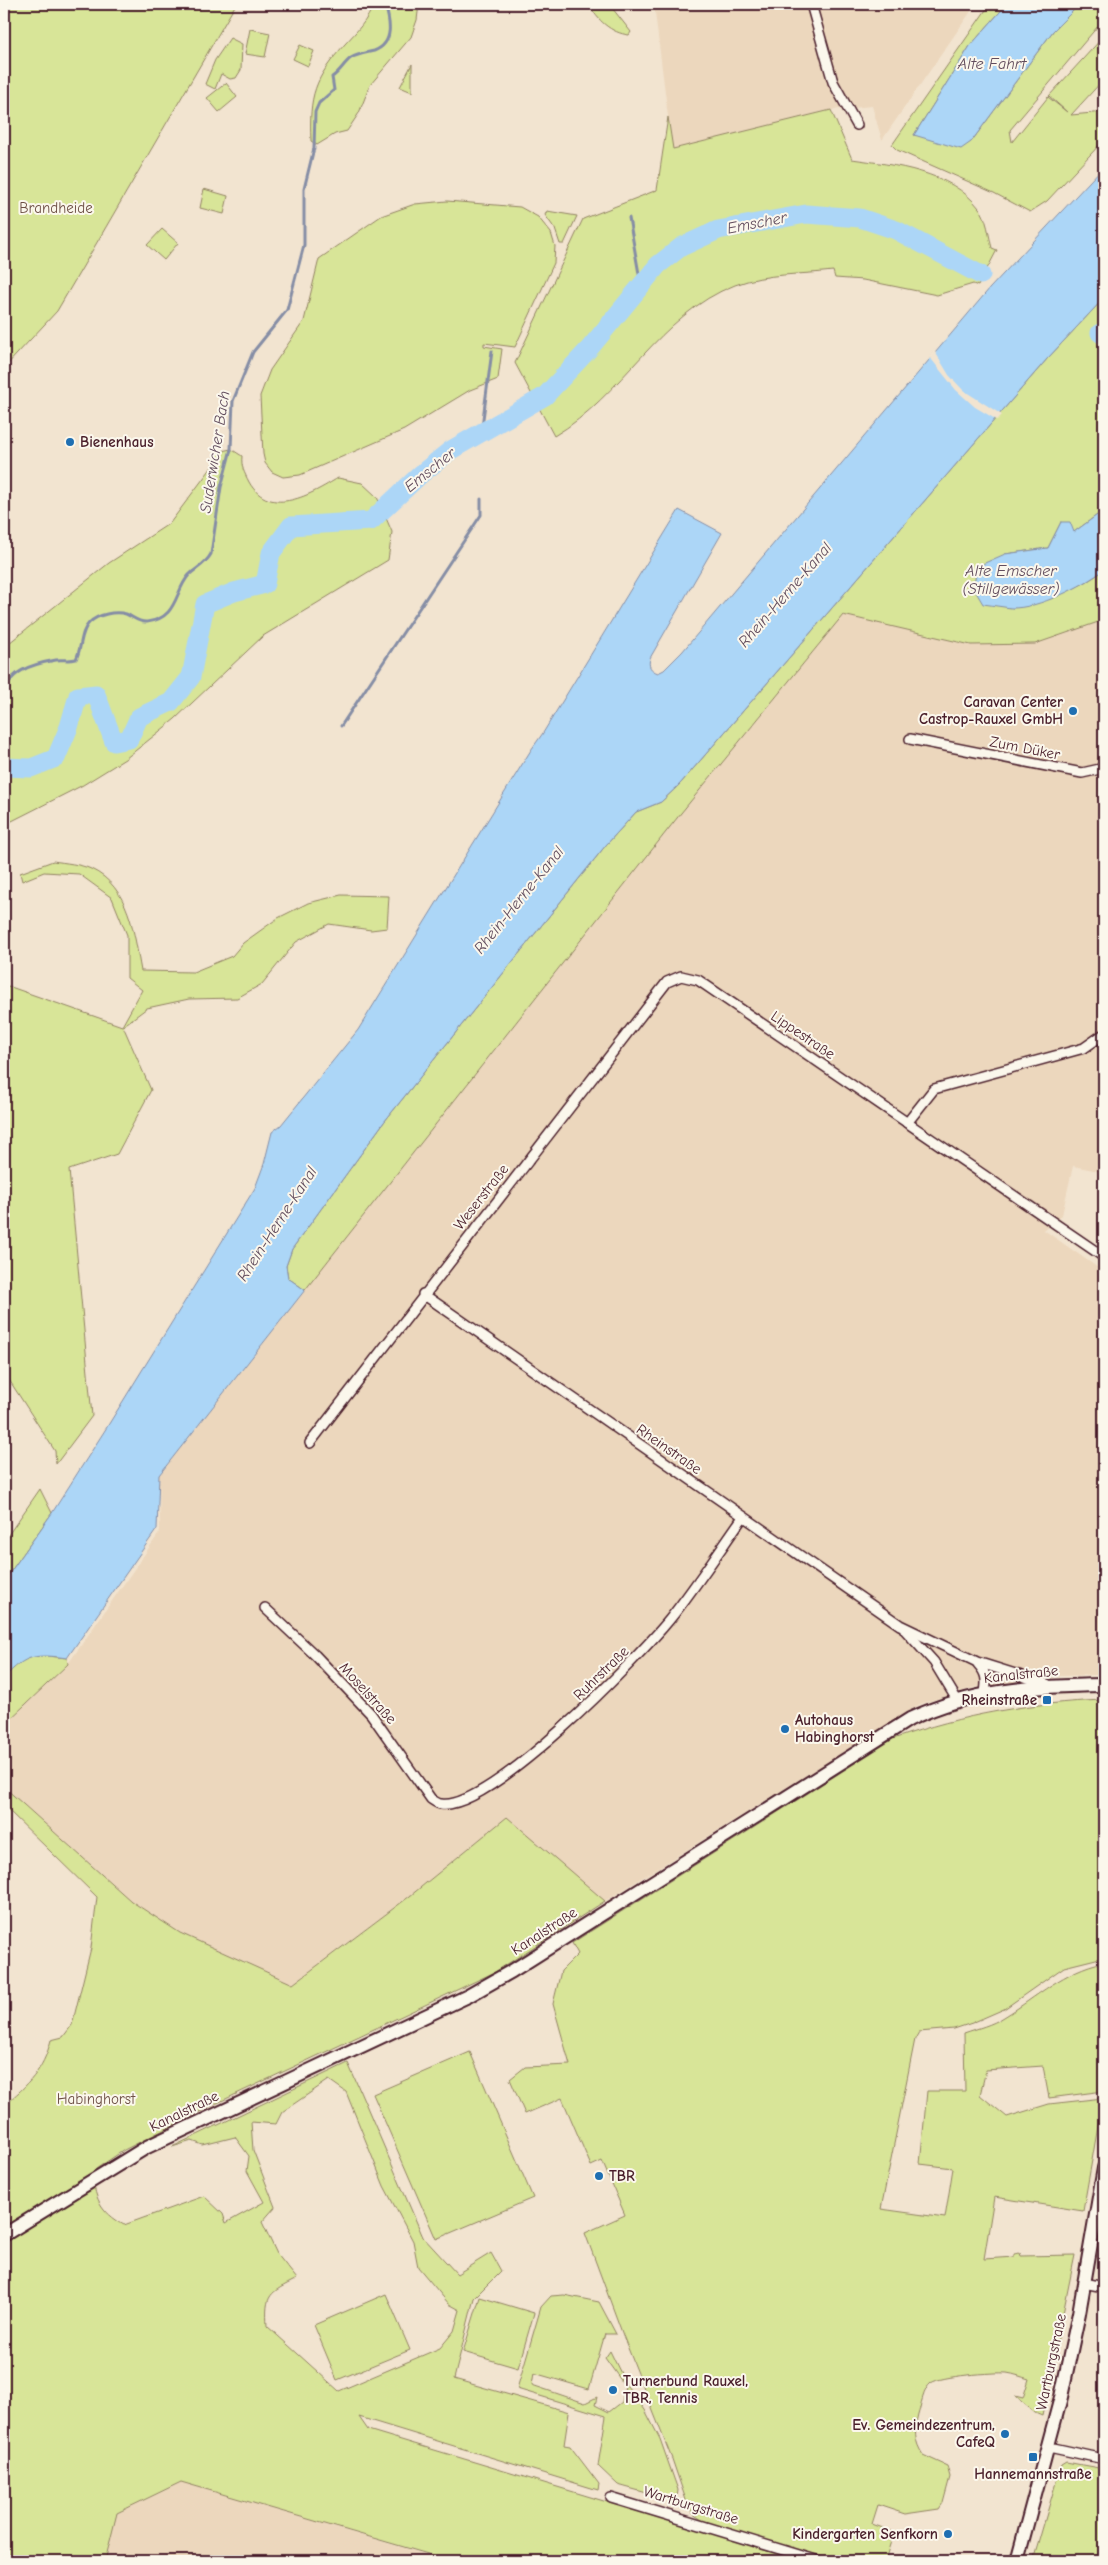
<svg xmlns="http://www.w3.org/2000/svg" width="1108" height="2565" viewBox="0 0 1108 2565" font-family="'Comic Neue',sans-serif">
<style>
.built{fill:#ecd7bd}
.green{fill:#d8e598;stroke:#918262;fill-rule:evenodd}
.water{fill:#acd6f7;stroke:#858da5}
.pier{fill:#f2e4d0}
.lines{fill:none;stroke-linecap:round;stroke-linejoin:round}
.stream{stroke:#858da5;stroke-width:3}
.river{stroke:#acd6f7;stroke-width:19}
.street-casing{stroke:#4a1f2b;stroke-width:12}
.secondary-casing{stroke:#4a1f2b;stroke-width:16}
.street{stroke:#fbf7ec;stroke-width:9}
.secondary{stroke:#fbf7ec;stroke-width:12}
.poi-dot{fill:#1f6fb2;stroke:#fbf7ec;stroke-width:2}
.labels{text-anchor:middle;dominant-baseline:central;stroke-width:4;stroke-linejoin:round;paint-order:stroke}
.park-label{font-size:15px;fill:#6e5046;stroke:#fbf7ec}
.poi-label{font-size:15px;font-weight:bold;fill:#4a1f2b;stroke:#fbf7ec;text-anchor:start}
.street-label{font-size:15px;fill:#4a1f2b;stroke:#fbf7ec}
.water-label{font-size:16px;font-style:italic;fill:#624d5e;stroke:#fbf7ec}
</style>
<rect width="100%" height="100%" fill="#f2e4d0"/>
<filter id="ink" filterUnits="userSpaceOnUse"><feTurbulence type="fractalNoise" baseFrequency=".02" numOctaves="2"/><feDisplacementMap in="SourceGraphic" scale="10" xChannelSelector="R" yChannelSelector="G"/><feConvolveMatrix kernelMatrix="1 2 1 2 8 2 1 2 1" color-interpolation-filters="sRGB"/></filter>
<g filter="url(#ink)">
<g class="built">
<path d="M 654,4 L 976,4 L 882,140 L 872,106 L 831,110 L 672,149 Z"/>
<path d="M 843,615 L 971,645 L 1035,644 L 1104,620 L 1104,1172 L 1073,1166 L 1062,1215 L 1044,1230 L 1104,1272 L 1104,1675 L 1055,1676 L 976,1687 L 920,1704 L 605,1901 L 506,1818 L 410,1896 L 293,1984 L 180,1933 L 131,1901 L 4,1787 L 4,1725 L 68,1664 L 160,1532 L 159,1475 L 681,813 Z"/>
<path d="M 181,2482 L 418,2552 L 452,2561 L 105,2561 L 117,2513 Z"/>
</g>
<g class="green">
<path d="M 4,4 L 236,4 L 57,311 L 4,368 Z"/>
<path d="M 374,4 L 419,4 L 417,20 L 411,37 L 370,85 L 359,113 L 347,131 L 335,134 L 317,145 L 311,141 C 309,95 314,79 345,44 C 357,31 367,21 374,4 Z"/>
<path d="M 589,4 L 609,4 L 631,32 L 629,35 C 611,33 597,20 589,4 Z"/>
<path d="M 990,4 L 1007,4 L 970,46 L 914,135 L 971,142 L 1053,31 L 1080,4 L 1104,4 L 1104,19 L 1010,130 L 1012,142 L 1048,97 L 1067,112 L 1049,96 L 1104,36 L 1104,79 L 1071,115 L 1104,112 L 1104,140 L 1047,201 L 1030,212 L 994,193 L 897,150 L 892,145 Z"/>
<path d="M 250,29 L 270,33 L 265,57 L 245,54 Z"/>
<path d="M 230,38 L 242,44 L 241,70 L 236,78 L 230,79 L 221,74 L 215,89 L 205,84 L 215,60 Z"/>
<path d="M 300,45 L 314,51 L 308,66 L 293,59 Z"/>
<path d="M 412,64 L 412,92 L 400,87 Z"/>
<path d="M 226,83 L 237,97 L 219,112 L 207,98 Z"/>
<path d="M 831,110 L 852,159 C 894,165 951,171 979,208 C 987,217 989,237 992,248 L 997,250 L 978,286 L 973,284 L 937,295 L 863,280 L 835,278 L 833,271 C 800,275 767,273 735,285 C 658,315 623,396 554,436 L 515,363 L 583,219 L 657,190 L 668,117 L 673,149 Z"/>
<path d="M 204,189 L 228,196 L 224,214 L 200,208 Z"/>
<path d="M 447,201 L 520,207 L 538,217 L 551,233 L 555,246 L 554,263 L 515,347 L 484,343 L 484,346 L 502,349 L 498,379 L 470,390 L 404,430 L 300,475 L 283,477 L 272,472 L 265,463 L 263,454 L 260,396 L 270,370 L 304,321 L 319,259 L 381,216 L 415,204 Z"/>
<path d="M 547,211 L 577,216 L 564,244 L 560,244 L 555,229 L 545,215 Z"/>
<path d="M 162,229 L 178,243 L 164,260 L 147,245 Z"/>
<path d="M 1104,298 L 1104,510 L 1074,532 L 1061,522 L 1048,548 L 1005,554 L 1012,608 C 1046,600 1077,591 1104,570 L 1104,620 L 1035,644 L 971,645 L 843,615 L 681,813 L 305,1290 L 288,1278 L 286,1266 L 292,1249 L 384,1122 L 606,845 L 636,812 L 661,802 L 680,784 L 1047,359 Z"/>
<path d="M 231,449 L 242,456 C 241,467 244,472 249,482 C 270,519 312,494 338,478 L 362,483 L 377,497 L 392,532 L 388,560 L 263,636 L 175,719 L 125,759 L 83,785 L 4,825 L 4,647 L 109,563 L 170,523 L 212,467 L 217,452 Z"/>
<path d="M 53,861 C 65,863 80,864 91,869 C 130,887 134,934 141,971 L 193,972 L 232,956 L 243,943 L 278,918 L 308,903 L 341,895 L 389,896 L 387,928 L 371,930 L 329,924 L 296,942 L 262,984 L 237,998 L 189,999 L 147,1008 L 123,1026 L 151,1090 L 117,1154 L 69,1170 L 92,1416 L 56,1464 L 55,1451 L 4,1372 L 4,1289 L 8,1286 L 4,1279 L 4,978 L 5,985 L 122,1026 L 142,990 L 127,978 L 127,935 L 112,898 L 79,874 L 44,872 L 22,881 L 20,873 Z"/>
<path d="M 40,1489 L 52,1513 L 4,1581 L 4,1541 Z"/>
<path d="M 38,1655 L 67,1658 L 68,1664 L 4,1725 L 4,1678 L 18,1662 Z"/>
<path d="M 1104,1700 L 1104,1957 L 1064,1967 L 1004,2009 L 972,2023 L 954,2029 L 919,2032 L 915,2039 L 881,2209 L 945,2218 L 953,2168 L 920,2164 L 927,2091 L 965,2091 L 964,2033 C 978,2028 992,2025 1004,2017 C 1037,1997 1064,1970 1104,1962 L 1104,2091 L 1049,2098 L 1043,2066 L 986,2070 L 980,2095 L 1007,2117 L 1049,2104 L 1103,2098 L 1083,2211 L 994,2197 L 984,2259 L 1014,2257 L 1014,2254 L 1020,2253 L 1021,2256 L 1075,2255 L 1042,2416 L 1035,2413 L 1015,2396 L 1023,2398 L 1029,2379 C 1022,2377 1014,2374 1007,2373 C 994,2372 940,2376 931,2383 C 923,2389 921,2406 918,2415 C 914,2431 914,2441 923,2455 L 947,2466 L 950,2477 L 943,2503 L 939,2509 L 905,2514 L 878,2505 L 872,2524 L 894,2532 L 886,2557 L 899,2561 L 824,2561 L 711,2526 L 693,2514 L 687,2503 L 672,2459 L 624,2338 L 585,2233 L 625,2215 L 602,2161 L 591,2166 L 562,2098 L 525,2114 L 510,2079 L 525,2067 L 570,2065 L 553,2004 L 561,1971 L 578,1954 L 572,1943 L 893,1739 C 964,1714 1029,1703 1104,1700 Z"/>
<path d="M 4,1787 L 131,1901 L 180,1933 L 293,1984 L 410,1896 L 507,1817 L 605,1901 L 495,1972 L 213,2105 L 124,2150 L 93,2171 C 93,2197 101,2212 124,2225 L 204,2196 L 223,2214 L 226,2223 L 264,2202 L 247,2171 L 249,2156 L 235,2137 L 203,2145 L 192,2141 L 172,2147 L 348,2063 L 423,2237 L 457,2274 L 491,2253 L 501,2271 L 474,2298 L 454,2379 L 569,2412 L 564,2445 L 570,2446 L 599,2484 L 598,2490 L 359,2417 L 368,2430 L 803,2561 L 452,2561 L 181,2482 L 117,2513 L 105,2561 L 4,2561 L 4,2105 C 28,2085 43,2071 51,2040 L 63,2037 L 72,2025 L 91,1948 L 97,1897 L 4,1806 ZM 329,2080 L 346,2092 L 384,2186 L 413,2241 L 418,2267 L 449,2304 L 460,2310 L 454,2331 L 440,2348 L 339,2391 L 267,2326 C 265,2294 269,2293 297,2279 L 277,2254 L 262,2222 L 275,2207 L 253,2150 L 251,2122 L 276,2124 L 282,2112 Z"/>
<path d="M 470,2052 L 533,2198 L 436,2239 L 373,2094 Z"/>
<path d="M 386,2294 L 410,2350 L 337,2380 L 314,2325 Z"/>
<path d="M 564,2295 L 599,2302 L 616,2334 L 605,2334 L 589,2389 L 534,2373 L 532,2385 L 585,2403 L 597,2397 L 595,2405 L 609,2412 L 622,2402 L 625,2386 L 605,2358 L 610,2351 L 627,2386 L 645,2410 L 660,2439 L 678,2490 L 677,2498 L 654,2495 L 618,2485 L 598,2466 L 606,2416 L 517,2389 L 541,2307 L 551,2296 Z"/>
<path d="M 480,2297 L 534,2313 L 518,2368 L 463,2352 Z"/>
<path d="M 1066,2462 L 1104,2469 L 1104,2561 L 1033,2561 L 1061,2465 Z"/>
</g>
<g class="water">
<path d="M 1007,4 L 1080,4 L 1053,31 L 971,142 L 961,149 L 914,135 L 970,46 Z"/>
<path d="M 1104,166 L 1104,298 L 1047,359 L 680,784 L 661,802 L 636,812 L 606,845 L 384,1122 L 292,1249 L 286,1266 L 288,1278 L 305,1290 L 159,1475 L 157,1529 L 67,1658 C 36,1654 26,1654 4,1678 L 4,1581 L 52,1513 L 107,1427 L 255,1188 L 264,1164 L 272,1132 L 281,1125 L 358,1030 L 531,750 L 543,733 L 679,510 L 722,533 L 650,658 C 648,666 650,670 658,673 L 664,670 L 682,652 L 990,288 Z"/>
<path d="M 1104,510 L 1104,570 C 1083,586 1038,609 1011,608 C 1002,607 992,605 983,604 L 973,587 L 978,566 L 1005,554 L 1048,548 L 1061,522 L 1070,522 L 1074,532 Z"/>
</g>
<path class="pier" d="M 934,350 L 949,375 L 963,390 L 1002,415 L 997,420 L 975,407 L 956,390 L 932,360 L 930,355 Z"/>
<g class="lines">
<g class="stream">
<path d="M 629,218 L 641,285"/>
<path d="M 481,434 L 492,351"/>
<path d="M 4,698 C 6,671 33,664 56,660 C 63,659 69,661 76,659 C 82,648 80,632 89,623 C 98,614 115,611 126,614 C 133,617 139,623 147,622 C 178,618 174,592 189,575 C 197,567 205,565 211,554 L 221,487 L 231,449 L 233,401 L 253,352 L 287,310 L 304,245 L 304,189 L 314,148 L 315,112 L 319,103 L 334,90 L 332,77 C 340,72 344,63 351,58 C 358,54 366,53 374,51 C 395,43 390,21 385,4"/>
<path d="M 4,717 L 4,729"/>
<path d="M 341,726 L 481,515 L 481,499"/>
</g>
<g class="river">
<path d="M 1100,333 L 1104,335"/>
<path d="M 4,767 L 31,768 L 56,758 L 69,727 L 78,696 L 96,694 L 114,742 L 129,739 L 139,717 L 171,702 L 191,677 L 205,604 L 234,592 L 265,584 L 271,553 L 291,526 L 371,521 L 421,474 L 451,450 L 545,396 L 589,349 L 658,265 L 681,247 L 718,230 L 806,214 L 860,218 L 896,230 L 981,275"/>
</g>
<defs>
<g id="street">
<path d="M 811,4 L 833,82 L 857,125"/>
<path d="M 910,739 L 1082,773 L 1100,769 L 1104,765"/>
<path d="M 907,1123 L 934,1089 L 1084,1048 L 1104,1034"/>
<path d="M 423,1294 L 900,1625 L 977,1662 L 1047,1684"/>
<path d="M 310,1443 L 667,982 L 681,976 L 698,980 L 1104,1257"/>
<path d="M 265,1608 L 315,1655 L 371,1714 L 431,1799 C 434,1801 438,1804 441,1804 C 489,1812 639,1657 670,1619 C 696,1586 719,1551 743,1517"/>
<path d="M 905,1630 L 934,1662 L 957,1700"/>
<path d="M 978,1664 C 987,1674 987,1680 985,1693"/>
<path d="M 1084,2283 L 1104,2287"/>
<path d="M 1049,2447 L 1104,2459"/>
<path d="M 611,2498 L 819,2561"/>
</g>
<g id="secondary">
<path d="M 4,2235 L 147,2147 L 468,1996 L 512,1971 L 910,1719 C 974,1689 1034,1686 1104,1685"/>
<path d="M 1017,2561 L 1061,2397 L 1079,2313 L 1104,2168"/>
</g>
</defs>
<use href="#street" class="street-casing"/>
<use href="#secondary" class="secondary-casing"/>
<use href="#street" class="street"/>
<use href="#secondary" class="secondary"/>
</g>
</g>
<g class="poi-dot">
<circle cx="70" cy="442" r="5"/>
<circle cx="1073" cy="711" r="5"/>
<rect x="1042" y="1695" width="10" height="10" rx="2.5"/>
<circle cx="785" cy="1729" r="5"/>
<circle cx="599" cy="2176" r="5"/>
<circle cx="613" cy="2390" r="5"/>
<circle cx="1005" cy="2434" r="5"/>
<rect x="1028" y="2452" width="10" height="10" rx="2.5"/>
<circle cx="948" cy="2534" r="5"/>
</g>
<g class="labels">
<g class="park-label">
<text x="56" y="208">Brandheide</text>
<text x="96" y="2099">Habinghorst</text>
</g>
<g class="poi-label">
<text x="80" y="442">Bienenhaus</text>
<text x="1063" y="702" text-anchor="end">Caravan Center<tspan x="1063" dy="17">Castrop-Rauxel GmbH</tspan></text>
<text x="1037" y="1700" text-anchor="end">Rheinstraße</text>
<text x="795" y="1720">Autohaus<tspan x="795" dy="17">Habinghorst</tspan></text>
<text x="609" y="2176">TBR</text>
<text x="623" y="2381">Turnerbund Rauxel,<tspan x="623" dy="17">TBR, Tennis</tspan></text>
<text x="995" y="2425" text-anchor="end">Ev. Gemeindezentrum,<tspan x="995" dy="17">CafeQ</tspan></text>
<text x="1033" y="2474" text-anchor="middle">Hannemannstraße</text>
<text x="938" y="2534" text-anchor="end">Kindergarten Senfkorn</text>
</g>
<g class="street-label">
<text transform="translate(1025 748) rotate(11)">Zum Düker</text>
<text transform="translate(803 1035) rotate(34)">Lippestraße</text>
<text transform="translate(481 1197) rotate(-52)">Weserstraße</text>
<text transform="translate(669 1449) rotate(35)">Rheinstraße</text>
<text transform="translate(601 1673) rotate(-44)">Ruhrstraße</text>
<text transform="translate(1021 1674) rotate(-6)">Kanalstraße</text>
<text transform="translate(368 1693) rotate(48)">Moselstraße</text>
<text transform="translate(544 1931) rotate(-33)">Kanalstraße</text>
<text transform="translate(184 2111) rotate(-26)">Kanalstraße</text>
<text transform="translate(1051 2362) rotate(-78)">Wartburgstraße</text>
<text transform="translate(691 2505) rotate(17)">Wartburgstraße</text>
</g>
<g class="water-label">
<text x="992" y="64">Alte Fahrt</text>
<text transform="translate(757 223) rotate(-11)">Emscher</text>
<text transform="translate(215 452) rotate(-81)">Suderwicher Bach</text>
<text transform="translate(430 470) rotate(-39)">Emscher</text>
<text x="1011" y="571">Alte Emscher<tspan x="1011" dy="18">(Stillgewässer)</tspan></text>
<text transform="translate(785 595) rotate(-49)">Rhein-Herne-Kanal</text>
<text transform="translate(519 900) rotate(-51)">Rhein-Herne-Kanal</text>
<text transform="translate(277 1224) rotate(-57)">Rhein-Herne-Kanal</text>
</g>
</g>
<rect width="1108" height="2565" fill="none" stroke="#fbf7ec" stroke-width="20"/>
<rect x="10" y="10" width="1088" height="2545" fill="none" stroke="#4a1f2b" stroke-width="2" filter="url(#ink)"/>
</svg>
